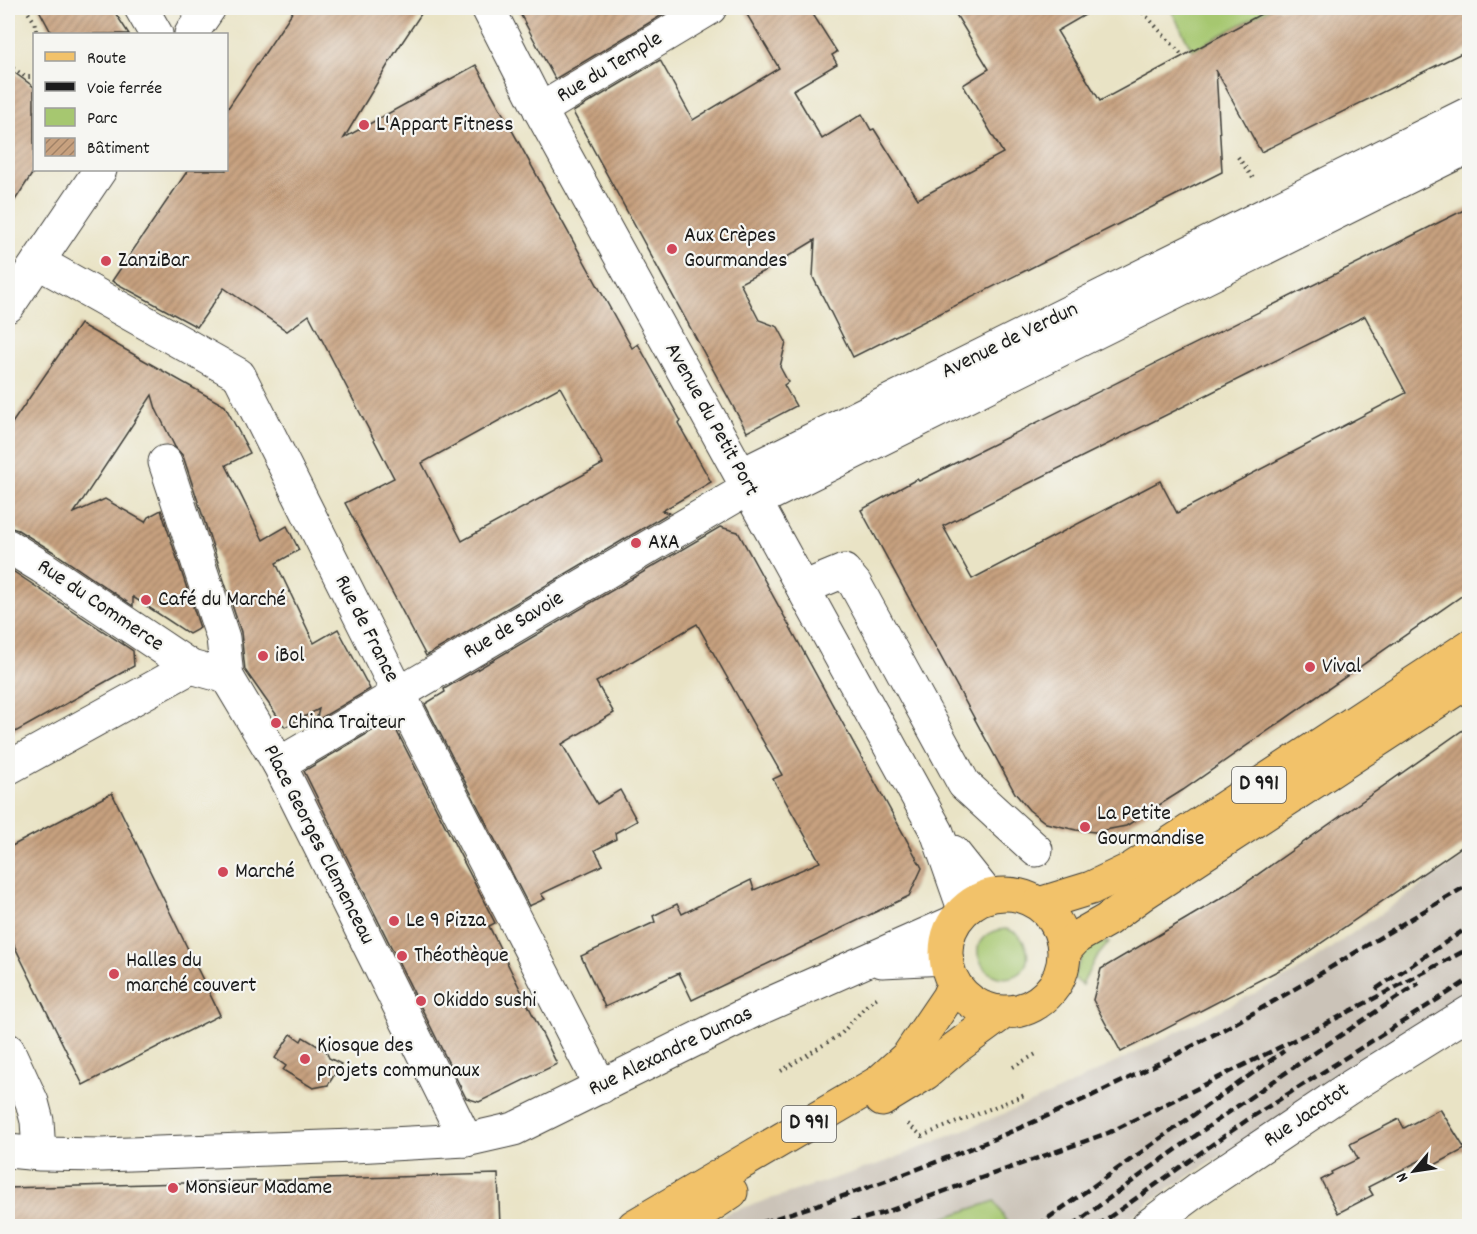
<svg xmlns="http://www.w3.org/2000/svg" width="1477" height="1234" viewBox="0 0 1477 1234" font-family="Dekko,sans-serif">
<style>
.industrial{fill:#cbc3b8}
.green{fill:#a6c770;stroke:#617246;stroke-width:1.5}
.building{fill:url(#building-hatch);fill-rule:evenodd}
.lines{fill:none;stroke-linecap:round;stroke-linejoin:round}
.minor-casing{stroke:#3b3a35;stroke-width:35}
.major-casing{stroke:#3b3a35;stroke-width:35}
.path{stroke:#3b3a35;stroke-width:4;stroke-dasharray:1.5 4.5;stroke-linecap:butt}
.minor{stroke:#fff;stroke-width:33}
.major{stroke:#f2c26a;stroke-width:33}
.rail{stroke:#1c1c1c;stroke-width:4.5;stroke-dasharray:9 4.5;stroke-linecap:butt}
.poi-dot{fill:#d1495b;stroke:#f6f6f2;stroke-width:2}
.labels{text-anchor:middle;dominant-baseline:central;stroke-width:4.5;stroke-linejoin:round;paint-order:stroke}
.shield{fill:#f6f6f2;stroke:#5d5d5c;stroke-width:1.5}
.shield-label{font-size:21px;font-weight:bold;fill:#1c1c1c}
.street-label{font-size:22px;fill:#1c1c1c;stroke:#f6f6f2}
.poi-label{font-size:22px;fill:#1c1c1c;stroke:#f6f6f2;text-anchor:start}
</style>
<defs>
<pattern id="building-hatch" width="6" height="6" patternUnits="userSpaceOnUse" patternTransform="scale(1.5)"><rect width="6" height="6" fill="#c7a17f"/><path d="M-1 1l2-2M0 6l6-6M5 7l2-2" fill="none" stroke="#a18267"/></pattern>
</defs>
<rect width="100%" height="100%" fill="#f6f6f2"/>
<filter id="ink" filterUnits="userSpaceOnUse"><feTurbulence type="fractalNoise" baseFrequency=".0167" numOctaves="2"/><feDisplacementMap in="SourceGraphic" scale="12" xChannelSelector="R" yChannelSelector="G"/><feConvolveMatrix kernelMatrix="1 2 1 2 8 2 1 2 1" color-interpolation-filters="sRGB"/></filter>
<filter id="wash" filterUnits="userSpaceOnUse"><feTurbulence type="fractalNoise" baseFrequency=".008" numOctaves="4" result="noise"/><feDisplacementMap in="SourceGraphic" scale="24" xChannelSelector="R" yChannelSelector="G"/><feGaussianBlur stdDeviation="1.35" result="paint"/><feColorMatrix in="noise" values="0 0 0 0 0 0 0 0 0 0 0 0 0 0 0 0 0 1.4 0 .05"/><feComposite in="paint" operator="in"/></filter>
<g filter="url(#wash)">
<rect width="100%" height="100%" fill="#e9e3c5"/>
<path class="industrial" d="M 1469,853 L 1469,996 L 1151,1201 L 1120,1226 L 1003,1226 L 1007,1223 L 995,1202 L 919,1226 L 708,1226 L 727,1213 L 885,1162 L 1052,1094 L 1293,974 Z"/>
<g class="green">
<path d="M 1170,8 L 1272,8 L 1192,50 Z"/>
<path d="M 1006,929 C 1015,932 1020,934 1024,943 C 1041,976 992,994 979,958 C 973,940 990,930 1006,929 Z"/>
<path d="M 1109,942 L 1094,961 L 1082,985 L 1073,977 L 1088,943 Z"/>
<path d="M 995,1201 L 1007,1223 L 1003,1226 L 919,1226 Z"/>
</g>
<g id="blocks">
<g class="building">
<path d="M 38,8 L 112,8 L 129,34 L 52,34 Z"/>
<path d="M 295,8 L 425,8 L 395,53 L 344,138 L 476,65 L 632,348 L 638,344 L 681,421 L 678,423 L 711,482 L 662,511 L 669,513 L 426,656 L 345,503 L 394,478 L 309,315 L 287,331 L 224,288 L 197,327 L 112,281 L 188,170 L 226,170 L 226,111 ZM 560,387 L 603,464 L 462,541 L 422,463 Z"/>
<path d="M 517,8 L 674,8 L 555,79 Z"/>
<path d="M 743,8 L 809,8 L 837,52 L 832,55 L 837,64 L 793,90 L 822,139 L 862,114 L 871,130 L 874,129 L 918,199 L 1003,153 L 963,85 L 989,69 L 952,8 L 1097,8 L 1057,31 L 1100,101 L 1272,8 L 1470,8 L 1470,49 L 1261,152 L 1216,70 L 1222,172 L 853,357 L 813,277 L 815,240 L 764,271 L 740,283 L 759,320 L 778,327 L 786,342 L 780,367 L 788,382 L 784,385 L 796,406 L 747,432 L 573,112 L 660,60 L 693,120 L 779,68 Z"/>
<path d="M 8,68 L 34,87 L 34,171 L 8,211 Z"/>
<path d="M 1470,207 L 1470,590 L 1183,790 L 1126,826 L 1095,832 L 1076,830 L 1046,823 L 1029,810 L 1015,793 L 861,510 L 917,479 L 919,481 ZM 1365,316 L 1406,393 L 1177,513 L 1160,481 L 972,579 L 943,526 Z"/>
<path d="M 80,324 L 225,406 L 250,453 L 226,465 L 263,540 L 287,526 L 299,550 L 276,563 L 314,643 L 338,629 L 370,689 L 316,721 L 319,709 L 285,727 L 245,670 L 241,632 L 183,456 L 175,447 L 156,409 L 152,395 L 74,513 L 105,499 L 145,522 L 148,517 L 161,510 L 200,628 L 189,634 L 133,597 L 133,606 L 52,551 L 18,530 L 8,527 L 8,429 Z"/>
<path d="M 720,527 L 738,532 L 922,868 L 909,896 L 692,1000 L 679,973 L 605,1007 L 581,956 L 655,922 L 653,916 L 677,904 L 682,914 L 751,880 L 754,890 L 820,862 L 773,779 L 782,775 L 697,624 L 596,682 L 614,713 L 562,744 L 597,804 L 620,790 L 637,821 L 615,833 L 616,839 L 595,850 L 603,865 L 541,894 L 545,899 L 529,906 L 425,704 L 445,692 L 444,689 Z"/>
<path d="M 8,568 L 133,651 L 134,666 L 8,736 Z"/>
<path d="M 387,722 L 389,726 L 393,724 L 495,923 L 489,926 L 557,1064 L 479,1102 L 466,1098 L 304,771 Z"/>
<path d="M 1470,725 L 1470,841 L 1289,965 L 1121,1052 L 1093,1000 L 1101,969 L 1240,887 Z"/>
<path d="M 112,793 L 220,1015 L 83,1085 L 8,933 L 8,848 Z"/>
<path d="M 291,1034 L 301,1041 L 303,1037 L 326,1051 L 329,1058 L 341,1064 L 328,1085 L 313,1088 L 283,1070 L 286,1066 L 275,1058 Z"/>
<path d="M 1440,1109 L 1465,1149 L 1427,1169 L 1421,1160 L 1368,1187 L 1373,1195 L 1338,1213 L 1321,1180 L 1332,1174 L 1331,1172 L 1358,1159 L 1350,1144 L 1399,1119 L 1404,1128 Z"/>
<path d="M 498,1174 L 500,1227 L 8,1227 L 8,1188 Z"/>
</g>
</g>
</g>
<g filter="url(#ink)">
<use href="#blocks" fill-opacity="0" stroke="#3b3a35" stroke-width="1.5"/>
<g class="lines">
<defs>
<g id="minor">
<path d="M 141,8 L 156,34"/>
<path d="M 488,8 L 540,110 L 937,832 L 964,909"/>
<path d="M 191,34 L 209,8"/>
<path d="M 540,110 L 710,8"/>
<path d="M 38,262 L 239,375 L 399,694 L 601,1087"/>
<path d="M 8,306 L 100,170"/>
<path d="M 165,462 L 223,638 L 227,677"/>
<path d="M 741,475 L 1470,113"/>
<path d="M 756,501 L 1470,146"/>
<path d="M 8,546 L 42,567 L 191,667 L 227,677 L 279,764 L 466,1140"/>
<path d="M 803,588 L 844,571 L 855,584 L 964,784 L 1036,850"/>
<path d="M 279,764 L 749,488"/>
<path d="M 8,768 L 191,667"/>
<path d="M 953,852 L 988,896"/>
<path d="M 882,961 L 946,958"/>
<path d="M 8,1050 L 32,1102 L 37,1121 L 39,1153"/>
<path d="M 8,1151 L 40,1154 L 102,1155 L 354,1146 L 466,1140 L 514,1129 L 751,1012 L 954,922"/>
<path d="M 1148,1226 L 1198,1189 L 1347,1089 L 1470,1012"/>
</g>
<g id="major">
<circle cx="1005" cy="953" r="59"/>
<path d="M 1039,904 L 1091,888 L 1131,869 L 1470,646"/>
<path d="M 1065,950 L 1077,937 L 1107,920 L 1144,893 L 1470,680"/>
<path d="M 882,1100 L 926,1073 L 954,1049 L 1003,1013"/>
<path d="M 634,1226 L 879,1082 L 908,1056 L 948,997 L 954,983"/>
<path d="M 680,1226 L 731,1192"/>
</g>
</defs>
<use href="#minor" class="minor-casing"/>
<use href="#major" class="major-casing"/>
<g class="path">
<path d="M 25,8 L 34,21 L 37,34"/>
<path d="M 1139,8 L 1183,56"/>
<path d="M 8,65 L 26,77 L 34,77"/>
<path d="M 1238,157 L 1255,181"/>
<path d="M 1013,1067 L 1036,1054"/>
<path d="M 781,1071 L 841,1034 L 866,1006 L 880,995"/>
<path d="M 908,1124 L 922,1136 L 1027,1094"/>
</g>
<use href="#minor" class="minor"/>
<use href="#major" class="major"/>
<g class="rail">
<path d="M 1376,989 L 1470,926"/>
<path d="M 750,1226 C 925,1173 1095,1102 1255,1012 C 1327,971 1397,926 1470,884"/>
<path d="M 838,1226 L 883,1213 L 1108,1133 L 1318,1028 L 1470,948"/>
<path d="M 1037,1226 L 1284,1051"/>
<path d="M 1072,1226 C 1185,1141 1301,1061 1419,983"/>
<path d="M 1097,1226 L 1247,1120 L 1470,979"/>
</g>
</g>
</g>
<g class="poi-dot">
<circle cx="364" cy="125" r="6"/>
<circle cx="672" cy="249" r="6"/>
<circle cx="106" cy="261" r="6"/>
<circle cx="636" cy="543" r="6"/>
<circle cx="146" cy="600" r="6"/>
<circle cx="263" cy="656" r="6"/>
<circle cx="1310" cy="667" r="6"/>
<circle cx="276" cy="723" r="6"/>
<circle cx="1085" cy="827" r="6"/>
<circle cx="223" cy="872" r="6"/>
<circle cx="394" cy="921" r="6"/>
<circle cx="402" cy="956" r="6"/>
<circle cx="114" cy="974" r="6"/>
<circle cx="421" cy="1001" r="6"/>
<circle cx="305" cy="1059" r="6"/>
<circle cx="173" cy="1188" r="6"/>
</g>
<g class="labels">
<g class="shield">
<rect x="1232" y="767" width="54" height="36" rx="4.5"/>
<rect x="782" y="1106" width="54" height="36" rx="4.5"/>
</g>
<g class="shield-label">
<text x="1259" y="785">D 991</text>
<text x="809" y="1124">D 991</text>
</g>
<g class="street-label">
<text transform="translate(610 68) rotate(-31)">Rue du Temple</text>
<text transform="translate(1010 341) rotate(-26)">Avenue de Verdun</text>
<text transform="translate(711 420) rotate(61)">Avenue du Petit Port</text>
<text transform="translate(100 606) rotate(34)">Rue du Commerce</text>
<text transform="translate(514 626) rotate(-31)">Rue de Savoie</text>
<text transform="translate(366 629) rotate(63)">Rue de France</text>
<text transform="translate(318 845) rotate(63)">Place Georges Clemenceau</text>
<text transform="translate(671 1052) rotate(-26)">Rue Alexandre Dumas</text>
<text transform="translate(1307 1116) rotate(-34)">Rue Jacotot</text>
</g>
<g class="poi-label">
<text x="376" y="125">L'Appart Fitness</text>
<text x="684" y="236">Aux Crèpes<tspan x="684" dy="25">Gourmandes</tspan></text>
<text x="118" y="261">ZanziBar</text>
<text x="648" y="543">AXA</text>
<text x="158" y="600">Café du Marché</text>
<text x="275" y="656">iBol</text>
<text x="1322" y="667">Vival</text>
<text x="288" y="723">China Traiteur</text>
<text x="1097" y="814">La Petite<tspan x="1097" dy="25">Gourmandise</tspan></text>
<text x="235" y="872">Marché</text>
<text x="406" y="921">Le 9 Pizza</text>
<text x="414" y="956">Théothèque</text>
<text x="126" y="961">Halles du<tspan x="126" dy="25">marché couvert</tspan></text>
<text x="433" y="1001">Okiddo sushi</text>
<text x="317" y="1046">Kiosque des<tspan x="317" dy="25">projets communaux</tspan></text>
<text x="185" y="1188">Monsieur Madame</text>
</g>
</g>
<rect width="1477" height="1234" fill="none" stroke="#f6f6f2" stroke-width="30"/>
<rect x="33" y="33" width="195" height="138" fill="#f6f6f2" stroke="#9f9f9c" stroke-width="1.5"/>
<rect x="45" y="52" width="30" height="9" fill="#f2c26a" stroke="#9f9f9c" stroke-width="1.5"/>
<text x="87" y="63" font-size="18" fill="#1c1c1c">Route</text>
<rect x="45" y="82" width="30" height="9" fill="#1c1c1c" stroke="#9f9f9c" stroke-width="1.5"/>
<text x="87" y="93" font-size="18" fill="#1c1c1c">Voie ferrée</text>
<rect x="45" y="108" width="30" height="18" fill="#a6c770" stroke="#9f9f9c" stroke-width="1.5"/>
<text x="87" y="123" font-size="18" fill="#1c1c1c">Parc</text>
<rect x="45" y="138" width="30" height="18" fill="url(#building-hatch)" stroke="#9f9f9c" stroke-width="1.5"/>
<text x="87" y="153" font-size="18" fill="#1c1c1c">Bâtiment</text>
<g transform="translate(1414 1171) rotate(241)" stroke="#f6f6f2" stroke-width="4.5" paint-order="stroke">
<path d="M0-4.5L10 22L0 15L-10 22Z" fill="#1c1c1c"/>
<text y="-9" font-size="16" font-weight="bold" text-anchor="middle" fill="#1c1c1c">N</text>
</g>
</svg>
